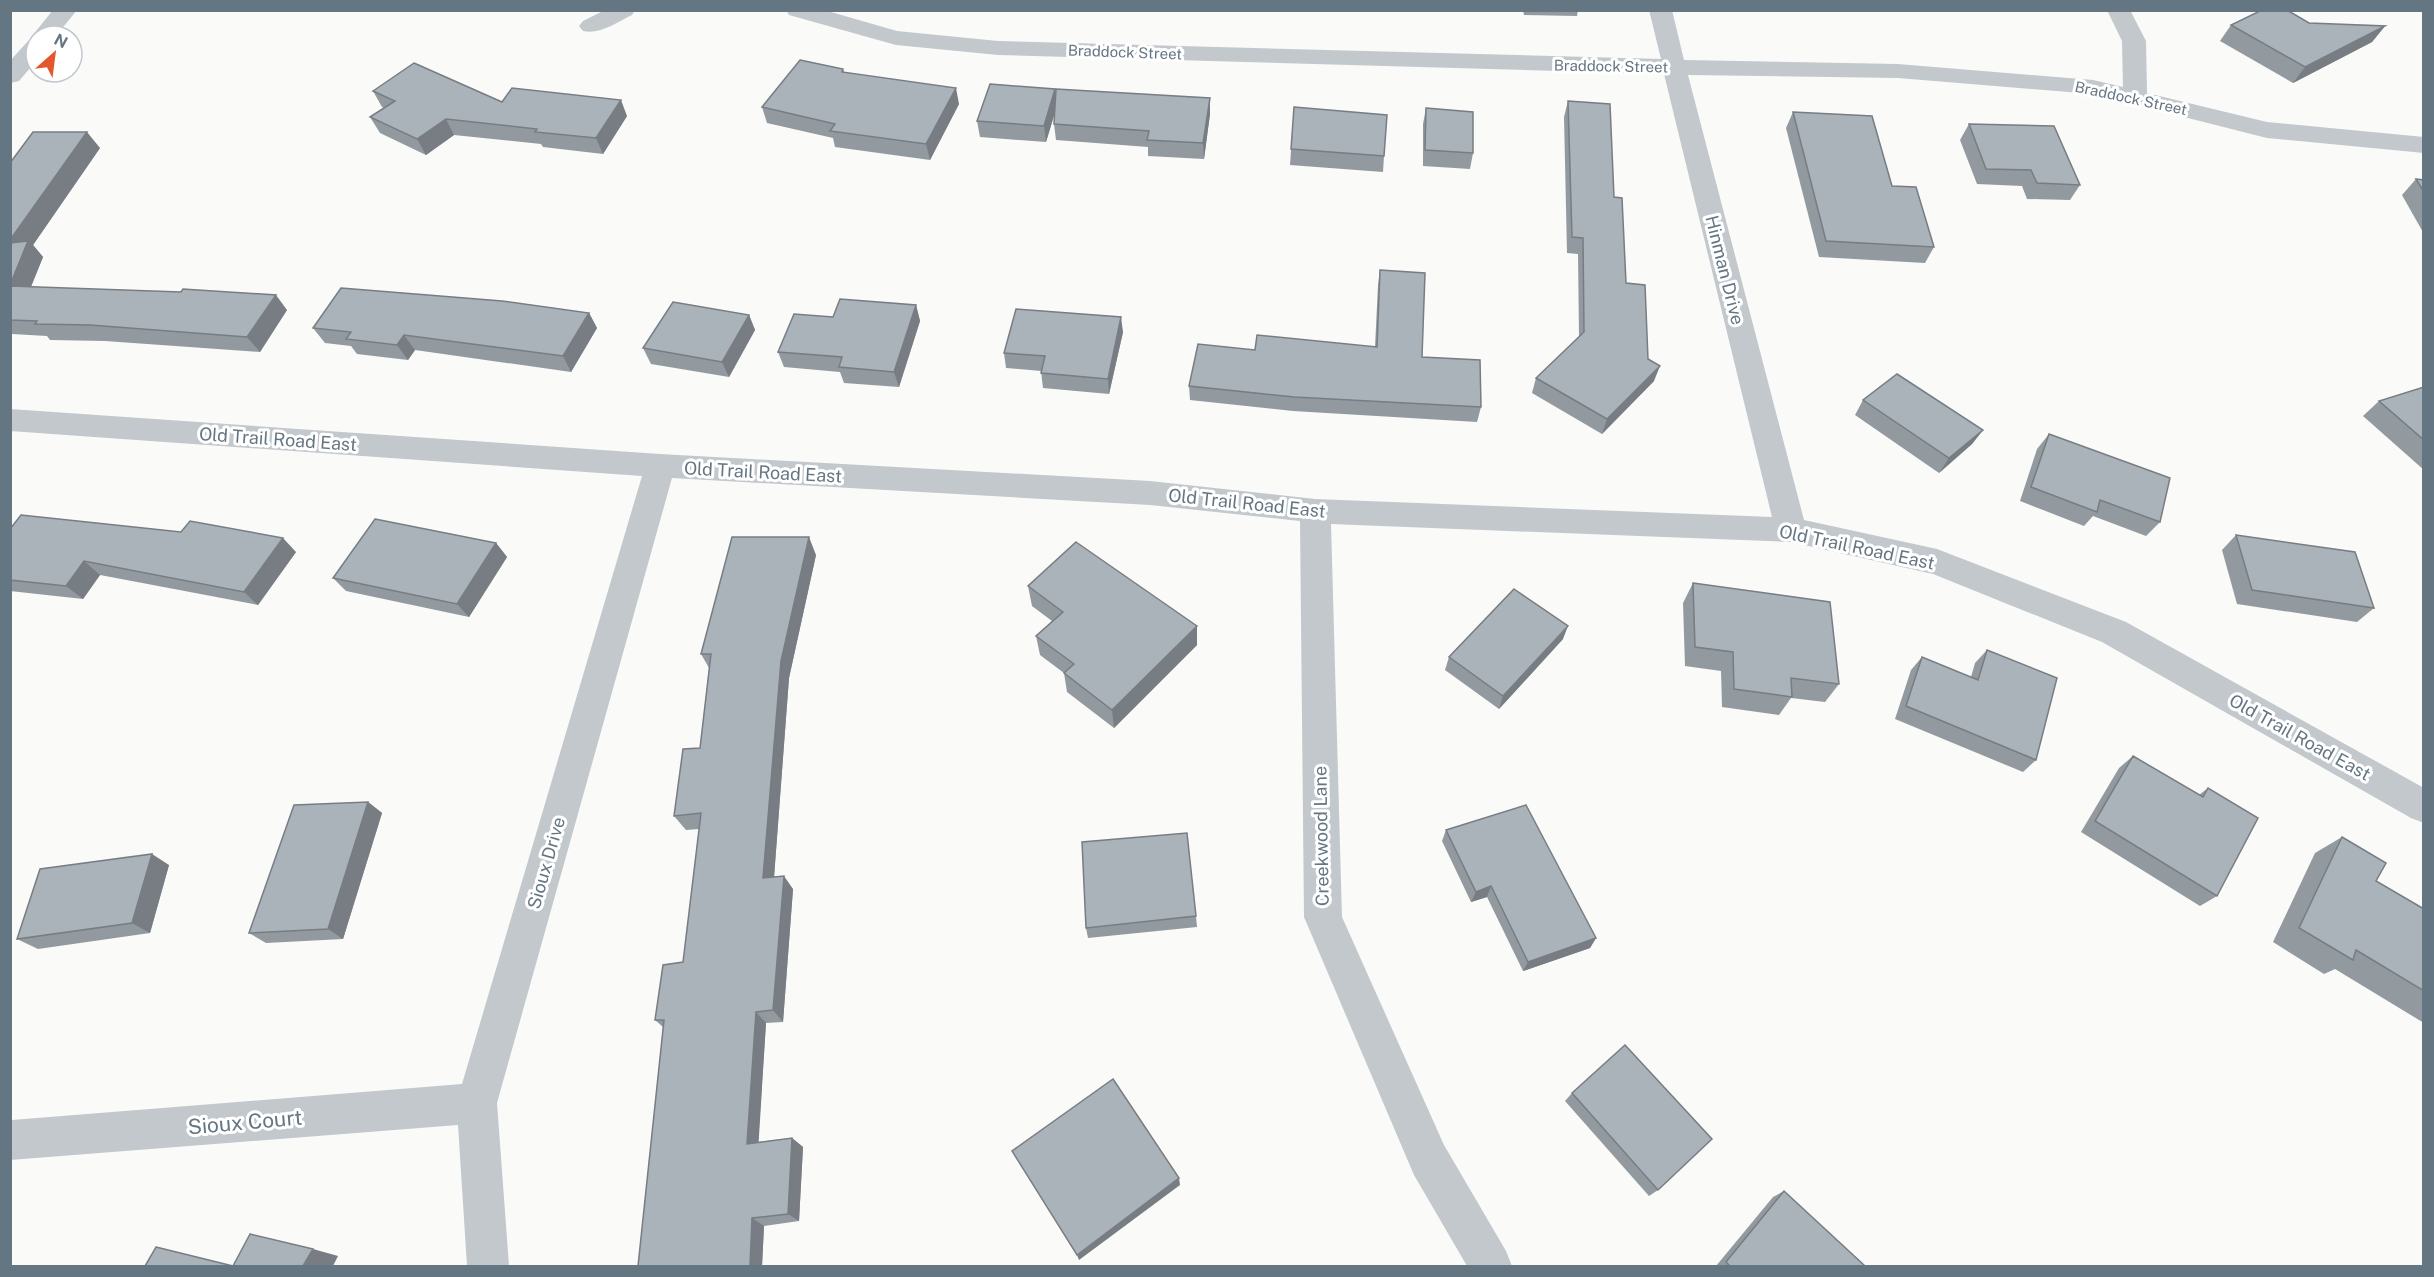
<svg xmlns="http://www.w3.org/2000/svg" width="2434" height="1277" viewBox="0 0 2434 1277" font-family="'Public Sans',sans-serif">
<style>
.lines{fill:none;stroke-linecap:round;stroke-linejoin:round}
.street{fill:#c3c8cc;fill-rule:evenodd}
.wall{fill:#929a9f}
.shaded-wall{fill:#777d82}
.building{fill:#aab3b9;stroke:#777d82;stroke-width:1.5}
.labels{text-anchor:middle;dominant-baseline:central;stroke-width:6;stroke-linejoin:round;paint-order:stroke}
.far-street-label{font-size:15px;fill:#657683;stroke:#fff}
.street-label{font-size:18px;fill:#657683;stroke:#fff}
.near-street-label{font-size:21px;fill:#657683;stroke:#fff}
</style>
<rect width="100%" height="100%" fill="#fafaf8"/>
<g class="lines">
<g class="street">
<path d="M 53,10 L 77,10 L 56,36 L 36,36 L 36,61 L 19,81 L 10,83 L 10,61 L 28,41 L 35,39 L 32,36 Z"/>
<path d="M 605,10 L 635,10 L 632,15 C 617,22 600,35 583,31 L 579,26 L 583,21 Z"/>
<path d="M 786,10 L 824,10 L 897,31 L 998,41 L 1661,59 L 1649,10 L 1672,10 L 1684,60 L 1898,64 L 2093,80 L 2123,87 L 2122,41 L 2107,10 L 2130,10 L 2146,41 L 2147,93 L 2267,122 L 2424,137 L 2424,153 L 2267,138 L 2093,94 L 1898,78 L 1688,75 L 1804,520 L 1937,549 L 2126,622 L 2424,788 L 2424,823 L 2411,818 L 2102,642 L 1933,574 L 1791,542 L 1331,524 L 1342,917 L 1444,1145 L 1506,1251 L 1512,1266 L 1467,1266 L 1414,1175 L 1304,917 L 1300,521 L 1150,505 L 672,478 L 497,1103 L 509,1266 L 467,1266 L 458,1125 L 10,1160 L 12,1120 L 462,1084 L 642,476 L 10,431 L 10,409 L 660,454 L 1150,481 L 1315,499 L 1772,517 L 1664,74 L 998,55 L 896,45 L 789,15 Z"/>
</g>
</g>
<g class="wall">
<path d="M 1523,10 L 1578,10 L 1577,16 L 1524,15 Z"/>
<path d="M 2231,25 L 2385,26 L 2372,42 L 2293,83 L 2220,41 Z"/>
<path d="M 843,69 L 844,72 L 959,104 L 930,160 L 835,147 L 833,138 L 767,123 L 762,107 Z"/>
<path d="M 1055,89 L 1056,94 L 1210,98 L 1210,114 L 1204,159 L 1148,156 L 1148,147 L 1056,140 L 1054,124 L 1055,113 L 1046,142 L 980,137 L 977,121 Z"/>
<path d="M 373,91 L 502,102 L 627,116 L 603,154 L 543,147 L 541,144 L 454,135 L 426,155 L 380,133 L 370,117 L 384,108 L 382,107 Z"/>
<path d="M 1568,101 L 1614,197 L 1626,283 L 1654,381 L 1602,434 L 1532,393 L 1536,378 L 1579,337 L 1578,254 L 1567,253 L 1564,117 Z"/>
<path d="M 1294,107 L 1384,156 L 1383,172 L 1290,165 Z"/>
<path d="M 1426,108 L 1473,153 L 1470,169 L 1423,166 L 1423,124 Z"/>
<path d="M 1793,112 L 1892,186 L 1934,247 L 1925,263 L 1819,257 L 1786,128 Z"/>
<path d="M 1969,124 L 2080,185 L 2070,200 L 2027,199 L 2022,186 L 1977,184 L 1960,140 Z"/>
<path d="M 100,148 L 33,245 L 43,257 L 31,287 L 287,310 L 260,352 L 105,341 L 50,340 L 47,336 L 12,334 L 10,333 L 10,163 Z"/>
<path d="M 2416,179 L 2424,180 L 2424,234 L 2402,195 Z"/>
<path d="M 1380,270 L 1422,357 L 1481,407 L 1477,422 L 1293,411 L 1190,400 L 1189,386 L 1255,350 L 1375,347 L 1378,285 Z"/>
<path d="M 916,305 L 920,321 L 899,387 L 844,383 L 840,372 L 784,367 L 778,352 L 833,317 Z"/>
<path d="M 589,313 L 597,328 L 571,372 L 415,350 L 408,360 L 357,354 L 351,346 L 325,343 L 313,328 Z"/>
<path d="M 749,315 L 755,330 L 729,377 L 651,364 L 643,348 Z"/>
<path d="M 1123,332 L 1109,394 L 1043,388 L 1041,371 L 1006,368 L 1004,353 Z"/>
<path d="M 2424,387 L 2424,470 L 2363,416 L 2379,401 Z"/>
<path d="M 1863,400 L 1983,430 L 1972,444 L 1939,473 L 1855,415 Z"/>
<path d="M 2049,434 L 2160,522 L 2146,536 L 2093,516 L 2084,526 L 2020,501 L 2037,449 Z"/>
<path d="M 10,529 L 296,552 L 258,605 L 100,575 L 83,599 L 10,591 Z"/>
<path d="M 2236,535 L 2374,608 L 2357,622 L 2237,604 L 2222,550 Z"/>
<path d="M 496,543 L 507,557 L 469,617 L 346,591 L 333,578 Z"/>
<path d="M 816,555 L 789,678 L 774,877 L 793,889 L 783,1022 L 766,1023 L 758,1142 L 792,1138 L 803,1147 L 799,1221 L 764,1226 L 762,1266 L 638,1266 L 663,1027 L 655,1020 L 683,962 L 699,829 L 686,830 L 674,816 L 700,748 L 709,668 L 701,654 Z"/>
<path d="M 1693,583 L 1839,684 L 1825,702 L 1791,698 L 1779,715 L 1722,707 L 1721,671 L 1685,666 L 1683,603 Z"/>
<path d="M 1028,586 L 1197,645 L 1114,728 L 1067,692 L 1064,673 L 1040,655 L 1036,636 L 1052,621 L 1032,606 Z"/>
<path d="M 1563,639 L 1499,709 L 1445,670 L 1449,657 Z"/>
<path d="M 1987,650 L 2036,760 L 2023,772 L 1895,719 L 1911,670 L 1922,657 L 1971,677 L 1975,663 Z"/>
<path d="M 2133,756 L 2199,795 L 2208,788 L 2217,896 L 2200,906 L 2081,832 L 2119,768 Z"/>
<path d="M 368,802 L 382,813 L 343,939 L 266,943 L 249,933 Z"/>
<path d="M 1446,830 L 1596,938 L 1590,948 L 1523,971 L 1487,897 L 1471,902 L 1442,841 Z"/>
<path d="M 2342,837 L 2376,881 L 2424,909 L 2424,1023 L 2335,969 L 2324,974 L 2273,942 L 2315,853 Z"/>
<path d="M 169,865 L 150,933 L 38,949 L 17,939 Z"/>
<path d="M 1196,916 L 1197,927 L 1088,938 L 1086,928 Z"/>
<path d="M 1572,1093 L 1658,1190 L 1649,1196 L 1565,1101 Z"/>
<path d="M 1784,1191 L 1865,1266 L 1716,1266 L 1773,1197 Z"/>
</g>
<g class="shaded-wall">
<path d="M 2385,26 L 2372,42 L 2293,83 L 2305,67 Z"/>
<path d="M 956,88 L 959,104 L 930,160 L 926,144 Z"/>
<path d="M 1055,89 L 1057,105 L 1046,142 L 1044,126 Z"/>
<path d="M 1210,98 L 1210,114 L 1204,159 L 1203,143 Z"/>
<path d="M 621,100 L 627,116 L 603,154 L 596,138 Z"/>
<path d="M 446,119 L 454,135 L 426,155 L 417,139 Z"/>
<path d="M 87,132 L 100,148 L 33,245 L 43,257 L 25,301 L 10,286 L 10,240 Z"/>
<path d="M 276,295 L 287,310 L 260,352 L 247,337 Z"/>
<path d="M 916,305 L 920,321 L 899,387 L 894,372 Z"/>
<path d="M 589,313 L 597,328 L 571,372 L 563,356 Z"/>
<path d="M 749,315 L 755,330 L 729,377 L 722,362 Z"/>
<path d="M 1121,317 L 1123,332 L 1109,394 L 1108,379 Z"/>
<path d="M 404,335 L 415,350 L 408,360 L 397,345 Z"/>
<path d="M 1660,366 L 1654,381 L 1602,434 L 1607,419 Z"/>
<path d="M 1983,430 L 1972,444 L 1939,473 L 1949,458 Z"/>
<path d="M 809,537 L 816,555 L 789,678 L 773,891 L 763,878 L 781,661 Z"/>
<path d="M 283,538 L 296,552 L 258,605 L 244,592 Z"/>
<path d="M 496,543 L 507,557 L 469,617 L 457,604 Z"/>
<path d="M 84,561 L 100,575 L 83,599 L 66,586 Z"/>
<path d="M 1197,626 L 1197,645 L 1114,728 L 1112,710 Z"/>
<path d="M 1568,626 L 1563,639 L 1499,709 L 1503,696 Z"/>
<path d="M 368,802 L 382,813 L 343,939 L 328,929 Z"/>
<path d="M 152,854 L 169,865 L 150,933 L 132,923 Z"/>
<path d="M 784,876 L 793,889 L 783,1022 L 773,1010 Z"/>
<path d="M 1491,886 L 1487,897 L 1471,902 L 1476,892 Z"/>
<path d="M 1596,938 L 1590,948 L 1523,971 L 1528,962 Z"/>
<path d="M 756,1012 L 766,1023 L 758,1152 L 747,1144 Z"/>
<path d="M 792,1138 L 803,1147 L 799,1221 L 788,1214 Z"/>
<path d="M 1179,1178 L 1180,1185 L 1079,1260 L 1077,1255 Z"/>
<path d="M 752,1218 L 764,1226 L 762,1266 L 750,1266 Z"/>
<path d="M 313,1249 L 338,1256 L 333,1266 L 303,1266 Z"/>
</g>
<g class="building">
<path d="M 2262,10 L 2287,10 L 2309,23 L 2385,26 L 2305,67 L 2231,25 Z"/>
<path d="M 800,60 L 843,69 L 842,72 L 956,88 L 926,144 L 830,131 L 835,124 L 762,107 Z"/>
<path d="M 414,63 L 502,102 L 512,88 L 621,100 L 596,138 L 535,132 L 537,129 L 446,119 L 417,139 L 370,117 L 395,101 L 373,91 Z"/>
<path d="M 990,84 L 1055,89 L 1044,126 L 977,121 Z"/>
<path d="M 1056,89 L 1210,98 L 1203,143 L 1147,140 L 1149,131 L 1054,124 Z"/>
<path d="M 1568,101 L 1610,104 L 1614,197 L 1622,198 L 1626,283 L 1645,285 L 1648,359 L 1660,366 L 1607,419 L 1536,378 L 1584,332 L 1583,238 L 1572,237 Z"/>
<path d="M 1294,107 L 1387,115 L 1384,156 L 1291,149 Z"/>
<path d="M 1426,108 L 1473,112 L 1473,153 L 1425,150 Z"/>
<path d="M 1793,112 L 1872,116 L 1892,186 L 1916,187 L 1934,247 L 1826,241 Z"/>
<path d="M 1969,124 L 2054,126 L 2080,185 L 2037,183 L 2031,170 L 1986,169 Z"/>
<path d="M 33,132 L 87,132 L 10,240 L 10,163 Z"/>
<path d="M 2416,179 L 2424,180 L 2424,192 Z"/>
<path d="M 28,241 L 10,285 L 10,243 Z"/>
<path d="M 1380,270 L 1425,273 L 1422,357 L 1480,360 L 1481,407 L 1294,397 L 1189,386 L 1198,344 L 1255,350 L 1257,335 L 1377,347 Z"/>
<path d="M 10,286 L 181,292 L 183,289 L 276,295 L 247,337 L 90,325 L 35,324 L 37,321 L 10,320 Z"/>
<path d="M 341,288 L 502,301 L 589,313 L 563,356 L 404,335 L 397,345 L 346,339 L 351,332 L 313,328 Z"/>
<path d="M 840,299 L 916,305 L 894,372 L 839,367 L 842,357 L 778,352 L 794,314 L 833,317 Z"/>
<path d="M 673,302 L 749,315 L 722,362 L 643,348 Z"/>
<path d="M 1016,309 L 1121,317 L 1108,379 L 1041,373 L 1045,356 L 1004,353 Z"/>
<path d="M 1897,374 L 1983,430 L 1949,458 L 1863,400 Z"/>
<path d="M 2424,387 L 2424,440 L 2379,401 Z"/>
<path d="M 2049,434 L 2170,478 L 2160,522 L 2100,500 L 2097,512 L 2031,487 Z"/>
<path d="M 21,515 L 181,532 L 190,521 L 283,538 L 244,592 L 84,561 L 66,586 L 10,580 L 10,529 Z"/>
<path d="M 375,519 L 496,543 L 457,604 L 333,578 Z"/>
<path d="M 2236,535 L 2355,552 L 2374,608 L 2252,590 Z"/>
<path d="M 732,537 L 809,537 L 781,661 L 763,878 L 784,876 L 773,1010 L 756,1012 L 747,1144 L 792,1138 L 788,1214 L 752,1218 L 750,1266 L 638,1266 L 664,1020 L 655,1020 L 663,965 L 683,962 L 701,813 L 674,816 L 683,749 L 700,748 L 711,654 L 701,654 Z"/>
<path d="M 1076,542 L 1197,626 L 1112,710 L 1064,673 L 1074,664 L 1036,636 L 1063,612 L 1028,586 Z"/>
<path d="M 1693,583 L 1830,602 L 1839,684 L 1791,678 L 1792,697 L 1734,689 L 1733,652 L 1695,647 Z"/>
<path d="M 1514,589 L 1568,626 L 1503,696 L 1449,657 Z"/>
<path d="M 1987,650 L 2057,678 L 2036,760 L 1906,706 L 1922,657 L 1978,680 Z"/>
<path d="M 2133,756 L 2203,797 L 2208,788 L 2258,818 L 2217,896 L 2095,821 Z"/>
<path d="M 368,802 L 328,929 L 249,933 L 294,805 Z"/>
<path d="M 1526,805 L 1596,938 L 1528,962 L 1491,886 L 1476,892 L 1446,830 Z"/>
<path d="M 1187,833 L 1196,916 L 1086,928 L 1082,842 Z"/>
<path d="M 2342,837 L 2386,863 L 2376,881 L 2424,909 L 2424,991 L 2356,950 L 2353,960 L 2299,928 Z"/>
<path d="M 152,854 L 132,923 L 17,939 L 40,869 Z"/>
<path d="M 1625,1045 L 1712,1139 L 1658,1190 L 1572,1093 Z"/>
<path d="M 1113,1079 L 1179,1178 L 1077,1255 L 1012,1151 Z"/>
<path d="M 1784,1191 L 1865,1266 L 1730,1266 L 1726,1262 Z"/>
<path d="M 250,1234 L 313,1249 L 303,1266 L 233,1266 Z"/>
<path d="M 156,1247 L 233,1266 L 145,1266 Z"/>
</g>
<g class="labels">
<g class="far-street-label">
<text transform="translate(1125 52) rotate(2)">Braddock Street</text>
<text transform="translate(1611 66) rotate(1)">Braddock Street</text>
<text transform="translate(2131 98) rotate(12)">Braddock Street</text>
</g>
<g class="street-label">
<text transform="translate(1725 270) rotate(76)">Hinman Drive</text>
<text transform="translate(278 439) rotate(4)">Old Trail Road East</text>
<text transform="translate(763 472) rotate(3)">Old Trail Road East</text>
<text transform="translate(1247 503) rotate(6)">Old Trail Road East</text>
<text transform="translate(1857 547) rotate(12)">Old Trail Road East</text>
<text transform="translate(2300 737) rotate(29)">Old Trail Road East</text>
<text transform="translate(1321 836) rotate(-91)">Creekwood Lane</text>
<text transform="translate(546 863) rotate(-74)">Sioux Drive</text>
</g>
<g class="near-street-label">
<text transform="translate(245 1122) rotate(-5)">Sioux Court</text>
</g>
</g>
<rect width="2434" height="1277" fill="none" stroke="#657683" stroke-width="24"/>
<g transform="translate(54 54) rotate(28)"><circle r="28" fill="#ffffff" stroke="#c1c8cd" stroke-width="1.5"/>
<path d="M0-4.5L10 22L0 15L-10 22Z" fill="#e4572e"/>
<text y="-9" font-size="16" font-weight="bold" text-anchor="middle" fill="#657683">N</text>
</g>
</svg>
